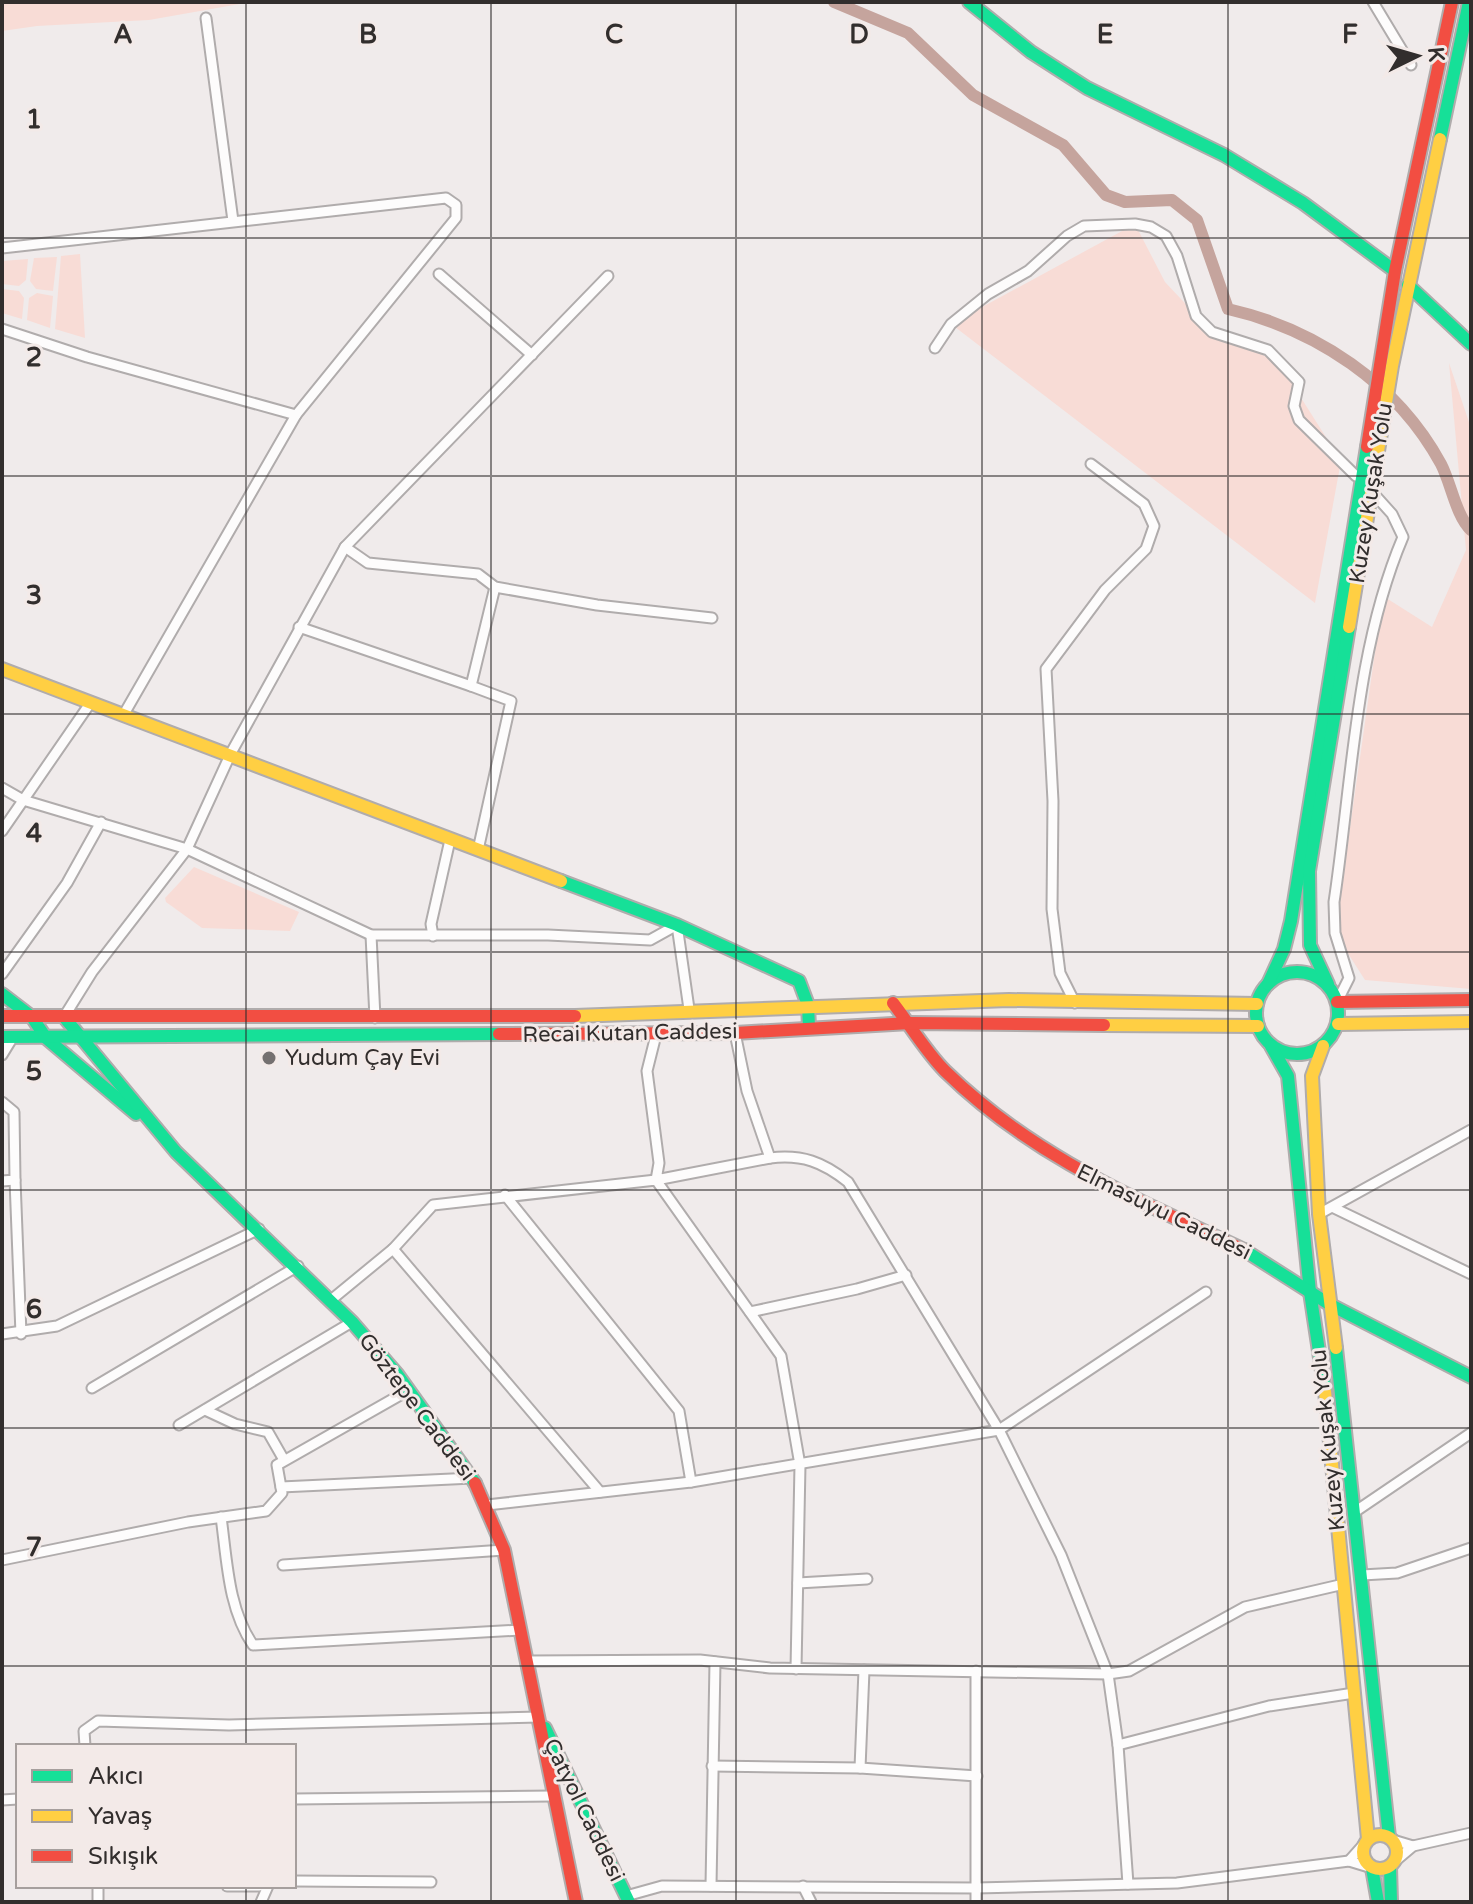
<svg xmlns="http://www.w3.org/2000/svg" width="1473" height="1904" viewBox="0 0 1473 1904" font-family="'Varela Round',sans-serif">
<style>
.green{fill:#f8dcd6}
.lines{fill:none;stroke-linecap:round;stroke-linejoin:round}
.canal{stroke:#c5a49d;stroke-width:12}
.street-casing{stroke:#b0acac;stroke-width:13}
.fast-casing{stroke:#b0acac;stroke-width:16}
.slow-casing{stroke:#b0acac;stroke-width:16}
.jam-casing{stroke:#b0acac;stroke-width:16}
.street{stroke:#fdfcfc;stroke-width:9}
.fast{stroke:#16e098;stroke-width:12}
.slow{stroke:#ffcf43;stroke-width:12}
.jam{stroke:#f24e42;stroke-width:12}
.grid{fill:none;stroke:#322e2d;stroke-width:2;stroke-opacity:0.55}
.poi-dot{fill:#747070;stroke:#f3eae8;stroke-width:3}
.labels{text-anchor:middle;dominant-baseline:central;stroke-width:6;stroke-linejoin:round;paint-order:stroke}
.street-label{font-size:22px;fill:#322e2d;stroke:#f3eae8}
.poi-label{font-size:22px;fill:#322e2d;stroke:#f3eae8;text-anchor:start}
.grid-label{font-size:26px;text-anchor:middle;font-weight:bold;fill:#322e2d;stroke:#f3eae8;stroke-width:6;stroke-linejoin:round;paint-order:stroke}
</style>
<rect width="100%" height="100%" fill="#f0ebeb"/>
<g class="green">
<path d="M 2,2 L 251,2 L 149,20 L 37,26 L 2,31 Z"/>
<path d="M 1135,224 L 1165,282 L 1212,332 L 1289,367 L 1298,393 L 1341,461 L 1315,603 L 951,324 Z"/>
<path d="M 80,254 L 85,338 L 55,329 L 61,256 Z"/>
<path d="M 57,257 L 53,291 L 36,289 L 30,281 L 34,258 Z"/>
<path d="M 28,259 L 26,280 L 19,286 L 2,284 L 2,261 Z"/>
<path d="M 2,289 L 19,291 L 24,298 L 22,319 L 2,313 Z"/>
<path d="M 37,293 L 53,296 L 50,328 L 27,320 L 29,298 Z"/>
<path d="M 1449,363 L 1471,428 L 1471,989 L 1365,980 L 1335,933 L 1383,596 L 1432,627 L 1466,550 Z"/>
<path d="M 194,867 L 299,912 L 290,931 L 202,928 L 166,902 L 165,898 Z"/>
</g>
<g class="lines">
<path class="canal" d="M 834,2 L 908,33 L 973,95 L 1063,145 L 1106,195 L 1125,202 L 1172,200 L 1197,220 L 1228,309 C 1316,329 1397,383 1441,464 C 1451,483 1456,516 1471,530"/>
<defs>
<g id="street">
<path d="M 1373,2 L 1411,65"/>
<path d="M 206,18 L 233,221"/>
<path d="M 2,248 L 446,198 L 456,205 L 456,218 L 296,415 L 124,714"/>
<path d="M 439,274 L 532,355"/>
<path d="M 2,329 L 87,357 L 296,415"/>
<path d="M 935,348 L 951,324 L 988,294 L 1028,271 L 1067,236 L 1084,226 L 1135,224 L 1151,227 L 1166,236 L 1177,256 L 1196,316 L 1212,332 L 1268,350 L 1299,382 L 1294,406 L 1299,420 L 1356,476"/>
<path d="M 345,547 L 368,563 L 478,574 L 495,587 L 597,605 L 712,618"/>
<path d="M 299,627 L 471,686"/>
<path d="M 2,788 L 23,800 L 187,849 L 371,935 L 548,935 L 650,940 L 677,925 L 689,1009"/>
<path d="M 2,831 L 91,702"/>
<path d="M 478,850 L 511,701 L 471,686 L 495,587"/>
<path d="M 371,935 L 375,1018"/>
<path d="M 433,936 L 431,924 L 450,840"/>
<path d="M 2,974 L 67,883 L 101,822"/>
<path d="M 1337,1002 L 1349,978 L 1335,933 L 1334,902 C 1352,782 1355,650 1403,537 L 1392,514 L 1374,494"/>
<path d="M 1075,1003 L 1060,973 L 1052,909 L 1053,801 L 1046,669 L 1105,590 L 1146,549 L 1154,526 L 1144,504 L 1091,464"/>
<path d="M 64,1017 L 92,972 L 187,849 L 231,753 L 345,547 L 608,276"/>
<path d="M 657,1031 L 647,1071 L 659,1163 L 656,1180 L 770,1158 L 747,1091 L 735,1033"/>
<path d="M 2,1055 L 13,1037"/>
<path d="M 2,1102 L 14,1112 L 15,1180 L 2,1181"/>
<path d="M 770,1158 C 802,1154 823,1162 848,1182 L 999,1430 L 1061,1555 L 1108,1674 L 1118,1745 L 1269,1706 L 1354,1693"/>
<path d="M 15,1180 L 21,1334"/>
<path d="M 505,1195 L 679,1411 L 691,1482"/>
<path d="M 1334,1208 L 1471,1274"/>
<path d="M 1319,1214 L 1471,1130"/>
<path d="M 393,1249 L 600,1492"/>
<path d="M 331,1300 L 393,1249 L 433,1205 L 656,1180 L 781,1356 L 800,1465 L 796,1669"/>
<path d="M 750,1312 L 857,1289 L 906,1275"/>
<path d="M 2,1334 L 57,1326 L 259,1229"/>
<path d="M 92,1388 L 298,1266"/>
<path d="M 205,1410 L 235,1424 L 268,1432 L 284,1460"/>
<path d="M 179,1425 L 352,1322"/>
<path d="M 281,1487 L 473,1478"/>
<path d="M 487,1505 L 691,1482 L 999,1430 L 1206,1292"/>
<path d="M 1356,1511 L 1471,1433"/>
<path d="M 221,1517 C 227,1560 228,1609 253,1645 L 520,1630"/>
<path d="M 2,1560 L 188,1522 L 266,1511 L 282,1493 L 277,1465 L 409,1390"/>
<path d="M 283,1565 L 504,1550"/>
<path d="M 1362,1575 L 1397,1573 L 1471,1548"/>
<path d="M 798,1583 L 867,1579"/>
<path d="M 528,1661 L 700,1660 L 770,1668 L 1108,1674 L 1129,1671 L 1245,1607 L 1344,1584"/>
<path d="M 976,1671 L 976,1902"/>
<path d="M 1118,1745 L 1128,1884"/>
<path d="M 85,1746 L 84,1731 L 98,1721 L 229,1725 L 539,1717"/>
<path d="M 712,1766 L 860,1768 L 977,1776"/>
<path d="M 860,1768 L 864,1670"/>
<path d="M 294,1799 L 552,1796"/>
<path d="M 2,1800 L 18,1799"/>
<path d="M 1393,1840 L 1413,1846"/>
<path d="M 1349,1861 L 1365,1843"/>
<path d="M 1394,1862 L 1413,1846 L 1471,1833"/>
<path d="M 294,1881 L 431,1882"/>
<path d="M 98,1886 L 98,1902"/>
<path d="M 227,1886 L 259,1886"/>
<path d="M 711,1886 L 715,1662"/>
<path d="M 803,1886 L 811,1902"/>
<path d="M 626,1896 L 662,1886 L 976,1888 L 1177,1883 L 1349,1861 L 1372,1868"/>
<path d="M 261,1902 L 268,1886"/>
</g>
<g id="fast">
<path d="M 969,2 L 1031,52 L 1087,88 L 1224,155 L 1303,203 L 1395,271"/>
<path d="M 1440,139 L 1469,2"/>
<path d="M 1408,285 L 1471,344"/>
<path d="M 561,881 L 677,925 L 799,981 L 808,1005 L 809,1027"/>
<circle cx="1297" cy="1013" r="41"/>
<path d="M 1268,984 L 1284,949 L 1291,921 L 1367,447"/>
<path d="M 1328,984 L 1310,945 L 1309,871 L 1349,627"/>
<path d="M 2,994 L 32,1017 L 46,1038 L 136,1114"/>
<path d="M 64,1017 L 176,1152 L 352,1322 L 397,1374 L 475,1483"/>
<path d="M 2,1037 L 499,1034"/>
<path d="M 1271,1046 L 1288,1076 L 1310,1292 L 1325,1391"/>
<path d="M 1244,1250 L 1329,1304 L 1471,1377"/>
<path d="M 1336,1348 L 1389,1837"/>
<path d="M 545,1728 L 629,1902"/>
<path d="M 1390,1867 L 1391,1902"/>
<path d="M 1372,1868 L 1378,1902"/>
</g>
<g id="slow">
<path d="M 1349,627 L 1392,366 L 1440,139"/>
<path d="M 2,669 L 561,881"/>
<path d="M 575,1016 L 1009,1000 L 1257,1004"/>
<path d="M 1338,1024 L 1471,1022"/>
<path d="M 1104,1025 L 1258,1026"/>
<path d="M 1323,1046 L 1312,1076 L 1319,1214 L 1336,1348"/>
<path d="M 1325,1391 L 1368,1839"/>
<circle cx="1380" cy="1852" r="17"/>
</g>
<g id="jam">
<path d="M 1367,447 L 1395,271 L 1452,2"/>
<path d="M 1337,1002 L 1471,1000"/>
<path d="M 893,1003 C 910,1025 926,1052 945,1071 C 1033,1157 1136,1199 1244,1250"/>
<path d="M 2,1016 L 575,1016"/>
<path d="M 499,1034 L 735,1033 L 910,1023 L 1104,1025"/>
<path d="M 475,1483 L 504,1550 L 576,1902"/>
</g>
</defs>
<use href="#street" class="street-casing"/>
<use href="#fast" class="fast-casing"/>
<use href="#slow" class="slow-casing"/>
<use href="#jam" class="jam-casing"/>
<use href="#street" class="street"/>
<use href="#fast" class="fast"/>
<use href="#slow" class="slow"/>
<use href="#jam" class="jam"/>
</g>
<path class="grid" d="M 246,2 L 246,1746M 491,2 L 491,1902M 736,2 L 736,1902M 982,2 L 982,1902M 1228,2 L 1228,1902M 2,238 L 1471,238M 2,476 L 1471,476M 2,714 L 1471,714M 2,952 L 1471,952M 2,1190 L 1471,1190M 2,1428 L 1471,1428M 2,1666 L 1471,1666M 246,1886 L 246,1902"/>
<circle class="poi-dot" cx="269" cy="1058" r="8"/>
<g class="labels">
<g class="street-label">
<text transform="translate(1371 493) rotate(-81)">Kuzey Kuşak Yolu</text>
<text transform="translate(630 1033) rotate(-1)">Recai Kutan Caddesi</text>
<text transform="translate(1164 1212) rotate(26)">Elmasuyu Caddesi</text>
<text transform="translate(417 1407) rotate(53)">Göztepe Caddesi</text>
<text transform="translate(1328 1440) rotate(-96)">Kuzey Kuşak Yolu</text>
<text transform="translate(584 1810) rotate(64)">Çatyol Caddesi</text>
</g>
<g class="poi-label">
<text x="285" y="1058">Yudum Çay Evi</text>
</g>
</g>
<g class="grid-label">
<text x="123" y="43">A</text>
<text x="368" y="43">B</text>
<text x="614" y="43">C</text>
<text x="859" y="43">D</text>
<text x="1105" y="43">E</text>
<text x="1350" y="43">F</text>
<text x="34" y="128">1</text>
<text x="34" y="366">2</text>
<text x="34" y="604">3</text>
<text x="34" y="842">4</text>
<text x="34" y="1080">5</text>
<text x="34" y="1318">6</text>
<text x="34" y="1556">7</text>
</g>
<rect width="1473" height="1904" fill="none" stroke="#322e2d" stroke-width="8"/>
<rect x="16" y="1744" width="280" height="144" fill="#f3eae8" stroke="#a69f9d" stroke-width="2"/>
<rect x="32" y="1770" width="40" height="12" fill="#16e098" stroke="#a69f9d" stroke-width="2"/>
<text x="88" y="1784" font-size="24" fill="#322e2d">Akıcı</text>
<rect x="32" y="1810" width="40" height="12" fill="#ffcf43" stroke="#a69f9d" stroke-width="2"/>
<text x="88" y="1824" font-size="24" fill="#322e2d">Yavaş</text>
<rect x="32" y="1850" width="40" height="12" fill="#f24e42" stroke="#a69f9d" stroke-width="2"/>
<text x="88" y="1864" font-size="24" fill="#322e2d">Sıkışık</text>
<g transform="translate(1417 56) rotate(85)" stroke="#f3eae8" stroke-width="6" paint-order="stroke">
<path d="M0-6L14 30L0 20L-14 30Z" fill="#322e2d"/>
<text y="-12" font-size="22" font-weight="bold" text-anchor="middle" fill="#322e2d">K</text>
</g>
</svg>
